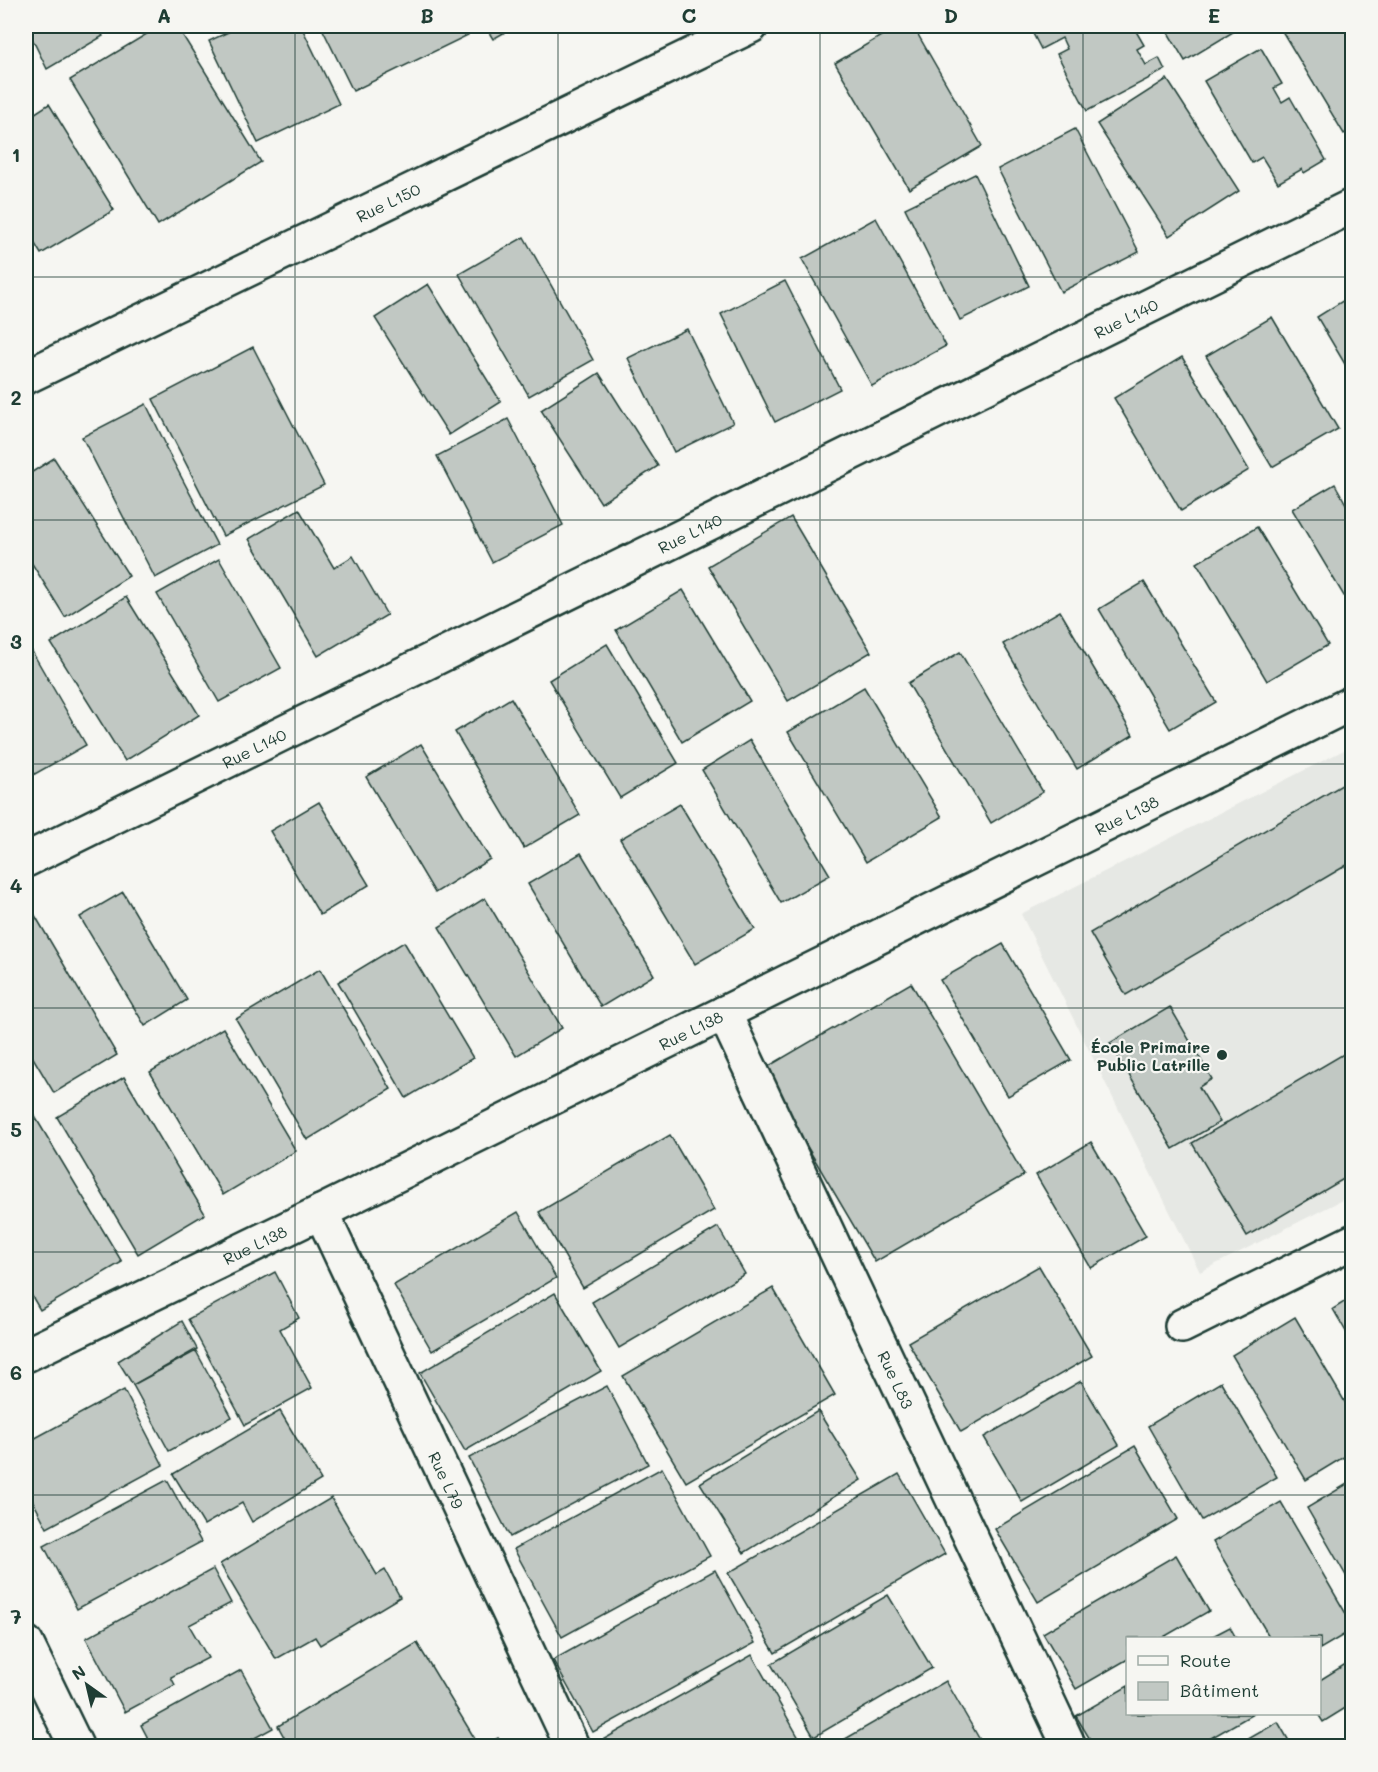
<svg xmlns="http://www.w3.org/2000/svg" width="1378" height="1772" viewBox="0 0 1378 1772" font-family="Mali,sans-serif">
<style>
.built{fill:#e6e8e4}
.building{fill:#c1c8c3;stroke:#1f3d34;stroke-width:1.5}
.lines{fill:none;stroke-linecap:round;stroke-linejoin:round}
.street-casing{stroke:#1f3d34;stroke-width:38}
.street{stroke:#f6f6f2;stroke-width:33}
.grid{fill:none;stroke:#1f3d34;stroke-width:1.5;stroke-opacity:0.55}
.poi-dot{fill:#1f3d34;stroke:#f6f6f2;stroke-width:2}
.labels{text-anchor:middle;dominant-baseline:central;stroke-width:4.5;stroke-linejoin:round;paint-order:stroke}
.street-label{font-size:16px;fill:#1f3d34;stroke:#f6f6f2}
.poi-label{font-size:16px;font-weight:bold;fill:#1f3d34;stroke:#f6f6f2;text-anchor:end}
.neatline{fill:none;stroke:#1f3d34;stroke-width:2}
.grid-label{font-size:20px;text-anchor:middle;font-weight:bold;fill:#1f3d34}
</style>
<rect width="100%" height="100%" fill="#f6f6f2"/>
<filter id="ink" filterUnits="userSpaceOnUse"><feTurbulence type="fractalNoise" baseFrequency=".0167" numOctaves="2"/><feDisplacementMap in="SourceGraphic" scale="12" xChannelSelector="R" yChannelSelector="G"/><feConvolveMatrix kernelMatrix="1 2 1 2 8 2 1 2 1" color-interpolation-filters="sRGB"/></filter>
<g filter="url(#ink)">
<path class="built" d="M 1352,746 L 1352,1195 L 1200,1272 L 1021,914 Z"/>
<g class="building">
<path d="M 26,26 L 97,26 L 103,36 L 47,69 Z"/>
<path d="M 160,26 L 177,26 L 261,162 L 158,225 L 70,80 Z"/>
<path d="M 241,26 L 301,26 L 339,104 L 258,143 L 209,41 Z"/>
<path d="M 321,26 L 463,26 L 468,35 L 353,91 Z"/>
<path d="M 485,26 L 516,26 L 493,39 Z"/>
<path d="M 898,26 L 913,26 L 982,146 L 909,189 L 835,63 Z"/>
<path d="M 1029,26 L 1133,26 L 1144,45 L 1137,49 L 1146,65 L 1159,58 L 1165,70 L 1087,111 L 1057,54 L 1067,49 L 1062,38 L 1041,49 Z"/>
<path d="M 1164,26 L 1243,26 L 1185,61 Z"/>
<path d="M 1279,26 L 1352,26 L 1352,129 L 1344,134 Z"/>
<path d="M 1261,48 L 1282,84 L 1274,88 L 1282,102 L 1290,97 L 1326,160 L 1304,173 L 1302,169 L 1278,183 L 1262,157 L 1252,163 L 1204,81 Z"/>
<path d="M 1167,79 L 1239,191 L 1169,236 L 1097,124 Z"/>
<path d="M 49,104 L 114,210 L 41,254 L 26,229 L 26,119 Z"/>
<path d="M 1075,129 L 1139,252 L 1061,292 L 998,169 Z"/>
<path d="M 975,174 L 1029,286 L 960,320 L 905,208 Z"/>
<path d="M 876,218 L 946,346 L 872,386 L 802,259 Z"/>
<path d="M 524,237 L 593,360 L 529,396 L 459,274 Z"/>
<path d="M 785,281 L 840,389 L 775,422 L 721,314 Z"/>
<path d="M 428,284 L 501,402 L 449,435 L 375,318 Z"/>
<path d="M 1352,295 L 1352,376 L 1317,317 Z"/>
<path d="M 1272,317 L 1338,429 L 1272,467 L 1206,356 Z"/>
<path d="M 687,329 L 733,423 L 674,452 L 628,358 Z"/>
<path d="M 253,347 L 324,485 L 223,536 L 153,399 Z"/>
<path d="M 1182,357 L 1249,470 L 1181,511 L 1114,398 Z"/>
<path d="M 599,373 L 658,466 L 601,503 L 541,410 Z"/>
<path d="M 146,404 L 166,445 L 165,446 L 217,545 L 155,578 L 82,437 Z"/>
<path d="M 508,419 L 563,525 L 492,562 L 437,456 Z"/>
<path d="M 54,458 L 129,576 L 65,617 L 26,554 L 26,476 Z"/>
<path d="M 1335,484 L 1352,515 L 1352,598 L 1347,601 L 1292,509 Z"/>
<path d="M 299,509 L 334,568 L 353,556 L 387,615 L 318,656 L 249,539 Z"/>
<path d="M 791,517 L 871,652 L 788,701 L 708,566 Z"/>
<path d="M 1257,527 L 1328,645 L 1267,681 L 1197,563 Z"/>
<path d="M 219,559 L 281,668 L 219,702 L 157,594 Z"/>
<path d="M 1144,582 L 1216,702 L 1170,729 L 1099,609 Z"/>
<path d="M 683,590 L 750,701 L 682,742 L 616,630 Z"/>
<path d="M 126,597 L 199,715 L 125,761 L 51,643 Z"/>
<path d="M 1060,611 L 1133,735 L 1077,769 L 1003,644 Z"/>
<path d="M 26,641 L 86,745 L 26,779 Z"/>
<path d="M 607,644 L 678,763 L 620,798 L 549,680 Z"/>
<path d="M 960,652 L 1043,792 L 991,823 L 908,683 Z"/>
<path d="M 864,687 L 942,817 L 866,862 L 788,732 Z"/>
<path d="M 511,698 L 580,815 L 524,848 L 455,732 Z"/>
<path d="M 750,740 L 830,875 L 781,903 L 702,770 Z"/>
<path d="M 421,744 L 490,859 L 435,893 L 366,777 Z"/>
<path d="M 1352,779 L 1352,862 L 1126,995 L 1090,933 Z"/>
<path d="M 319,802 L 369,885 L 320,915 L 270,831 Z"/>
<path d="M 680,804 L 755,929 L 695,964 L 620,839 Z"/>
<path d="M 581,853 L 654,975 L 601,1007 L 528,884 Z"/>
<path d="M 123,892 L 187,1000 L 145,1026 L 80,917 Z"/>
<path d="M 485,898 L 562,1028 L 516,1056 L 439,927 Z"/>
<path d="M 33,912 L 117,1055 L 54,1093 L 26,1046 L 26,917 Z"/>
<path d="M 404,942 L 473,1058 L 406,1098 L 338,982 Z"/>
<path d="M 1003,944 L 1071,1060 L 1008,1096 L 940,980 Z"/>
<path d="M 320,969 L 391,1089 L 307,1140 L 236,1019 Z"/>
<path d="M 911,983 L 1024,1175 L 875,1262 L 762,1070 Z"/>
<path d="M 1170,1007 L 1212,1079 L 1199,1087 L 1220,1122 L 1173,1149 L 1110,1043 Z"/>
<path d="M 223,1028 L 296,1151 L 223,1195 L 150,1072 Z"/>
<path d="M 1352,1049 L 1352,1174 L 1247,1236 L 1192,1143 Z"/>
<path d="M 124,1077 L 205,1214 L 138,1254 L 57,1117 Z"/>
<path d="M 28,1105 L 122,1262 L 40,1310 L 26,1286 L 26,1107 Z"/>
<path d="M 670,1135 L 714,1210 L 583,1288 L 539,1212 Z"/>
<path d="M 1091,1142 L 1146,1236 L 1091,1268 L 1036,1175 Z"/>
<path d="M 518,1212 L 556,1278 L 432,1351 L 394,1285 Z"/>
<path d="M 718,1227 L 745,1274 L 619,1348 L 592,1302 Z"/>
<path d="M 1039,1266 L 1092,1356 L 961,1432 L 908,1342 Z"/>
<path d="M 275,1272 L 299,1318 L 280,1329 L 312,1388 L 245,1425 L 188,1319 Z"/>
<path d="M 773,1288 L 835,1395 L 686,1482 L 623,1376 Z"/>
<path d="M 555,1293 L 601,1371 L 465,1451 L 420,1373 Z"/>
<path d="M 1352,1297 L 1352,1342 L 1333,1309 Z"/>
<path d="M 1295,1317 L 1352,1414 L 1352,1452 L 1306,1480 L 1232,1355 Z"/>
<path d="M 182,1321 L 197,1349 L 133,1385 L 118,1361 Z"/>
<path d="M 196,1351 L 232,1417 L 169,1451 L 133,1385 Z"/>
<path d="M 1081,1381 L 1119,1445 L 1022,1502 L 984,1437 Z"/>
<path d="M 1221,1382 L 1277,1477 L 1202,1520 L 1148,1426 Z"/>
<path d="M 607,1386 L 648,1464 L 510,1537 L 469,1458 Z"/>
<path d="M 124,1390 L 163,1465 L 47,1528 L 26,1488 L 26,1443 Z"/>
<path d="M 280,1411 L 321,1480 L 252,1522 L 242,1503 L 204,1525 L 173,1474 Z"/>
<path d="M 818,1411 L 861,1480 L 744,1553 L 700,1483 Z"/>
<path d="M 1135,1446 L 1178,1519 L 1038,1602 L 995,1529 Z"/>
<path d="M 662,1468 L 710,1556 L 562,1637 L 514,1549 Z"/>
<path d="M 899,1474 L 945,1554 L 775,1653 L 728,1573 Z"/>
<path d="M 167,1480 L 201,1542 L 77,1609 L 44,1546 Z"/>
<path d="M 1352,1481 L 1352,1586 L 1307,1508 Z"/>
<path d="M 331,1498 L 377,1575 L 385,1570 L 400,1597 L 320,1645 L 315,1637 L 276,1659 L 220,1564 Z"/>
<path d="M 1281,1502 L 1352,1624 L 1352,1630 L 1320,1649 L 1320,1638 L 1270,1638 L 1213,1542 Z"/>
<path d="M 1176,1555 L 1209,1611 L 1162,1638 L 1128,1638 L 1128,1659 L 1076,1689 L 1043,1633 Z"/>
<path d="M 213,1569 L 231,1603 L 189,1625 L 208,1658 L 171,1677 L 175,1685 L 125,1712 L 86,1638 Z"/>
<path d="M 715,1570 L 755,1643 L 593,1732 L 553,1660 Z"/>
<path d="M 888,1595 L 932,1668 L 814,1737 L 771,1664 Z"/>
<path d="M 1230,1627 L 1236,1638 L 1209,1638 Z"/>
<path d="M 417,1643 L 475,1739 L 463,1746 L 289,1746 L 278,1726 Z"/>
<path d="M 752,1655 L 800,1740 L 788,1746 L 592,1746 Z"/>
<path d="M 1352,1660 L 1352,1704 L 1323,1722 L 1318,1714 L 1320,1714 L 1320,1680 Z"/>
<path d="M 241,1670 L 273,1728 L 240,1746 L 152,1746 L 141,1725 Z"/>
<path d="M 946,1681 L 980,1740 L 970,1746 L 833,1746 Z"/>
<path d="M 1128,1686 L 1128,1714 L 1253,1714 L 1197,1746 L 1094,1746 L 1076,1716 Z"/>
<path d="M 1278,1722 L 1292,1746 L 1236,1746 Z"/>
<path d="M 498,1738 L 503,1746 L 483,1746 Z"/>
</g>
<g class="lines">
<defs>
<g id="street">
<path id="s1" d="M 26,377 L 751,26"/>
<path id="s2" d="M 26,860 L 1352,206"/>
<path id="s3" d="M 724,1013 L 1069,1746"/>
<path id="s4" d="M 321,1212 L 572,1746"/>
<path d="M 1182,1326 L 1352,1242"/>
<path id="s5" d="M 26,1355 L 321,1212 L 1352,703"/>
<path d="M 26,1643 L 76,1746"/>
</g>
</defs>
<use href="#street" class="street-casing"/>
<use href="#street" class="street"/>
</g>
</g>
<path class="grid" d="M 295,26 L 295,1746M 558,26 L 558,1746M 820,26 L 820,1746M 1083,26 L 1083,1746M 26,277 L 1352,277M 26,520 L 1352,520M 26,764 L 1352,764M 26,1008 L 1352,1008M 26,1252 L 1352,1252M 26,1495 L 1352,1495"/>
<circle class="poi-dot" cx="1222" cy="1055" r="6"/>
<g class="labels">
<g class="street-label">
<text stroke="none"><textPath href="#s1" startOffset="402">Rue L150</textPath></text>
<text stroke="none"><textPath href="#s2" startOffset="1226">Rue L140</textPath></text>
<text stroke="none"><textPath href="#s2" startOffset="740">Rue L140</textPath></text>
<text stroke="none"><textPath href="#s2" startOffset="254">Rue L140</textPath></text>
<text stroke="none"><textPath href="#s5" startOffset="1226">Rue L138</textPath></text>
<text stroke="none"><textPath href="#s5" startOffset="740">Rue L138</textPath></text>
<text stroke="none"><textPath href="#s5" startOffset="254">Rue L138</textPath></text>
<text stroke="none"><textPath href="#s3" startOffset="405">Rue L83</textPath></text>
<text stroke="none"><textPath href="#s4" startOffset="296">Rue L79</textPath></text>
</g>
<g class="poi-label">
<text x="1210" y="1046">École Primaire<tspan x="1210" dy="18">Public Latrille</tspan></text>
</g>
</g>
<rect width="1378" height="1772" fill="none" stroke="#f6f6f2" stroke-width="66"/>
<rect x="1126" y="1637" width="195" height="78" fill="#f6f6f2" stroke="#a0aca6" stroke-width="1.5"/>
<rect x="1138" y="1656" width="30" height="9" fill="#f6f6f2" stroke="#a0aca6" stroke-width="1.5"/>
<text x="1180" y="1667" font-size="18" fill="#1f3d34">Route</text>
<rect x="1138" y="1682" width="30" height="18" fill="#c1c8c3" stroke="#a0aca6" stroke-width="1.5"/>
<text x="1180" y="1697" font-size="18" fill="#1f3d34">Bâtiment</text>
<g transform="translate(87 1685) rotate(326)" stroke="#f6f6f2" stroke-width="4.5" paint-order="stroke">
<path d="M0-4.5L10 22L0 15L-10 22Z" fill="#1f3d34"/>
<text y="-9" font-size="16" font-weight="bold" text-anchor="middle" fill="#1f3d34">N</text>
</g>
<rect x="33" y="33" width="1312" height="1706" class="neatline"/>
<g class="grid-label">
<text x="164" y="23">A</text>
<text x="427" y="23">B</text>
<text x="689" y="23">C</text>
<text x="951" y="23">D</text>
<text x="1214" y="23">E</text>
<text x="16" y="162">1</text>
<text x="16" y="405">2</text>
<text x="16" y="649">3</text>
<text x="16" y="893">4</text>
<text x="16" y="1137">5</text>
<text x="16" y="1380">6</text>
<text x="16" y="1624">7</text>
</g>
</svg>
